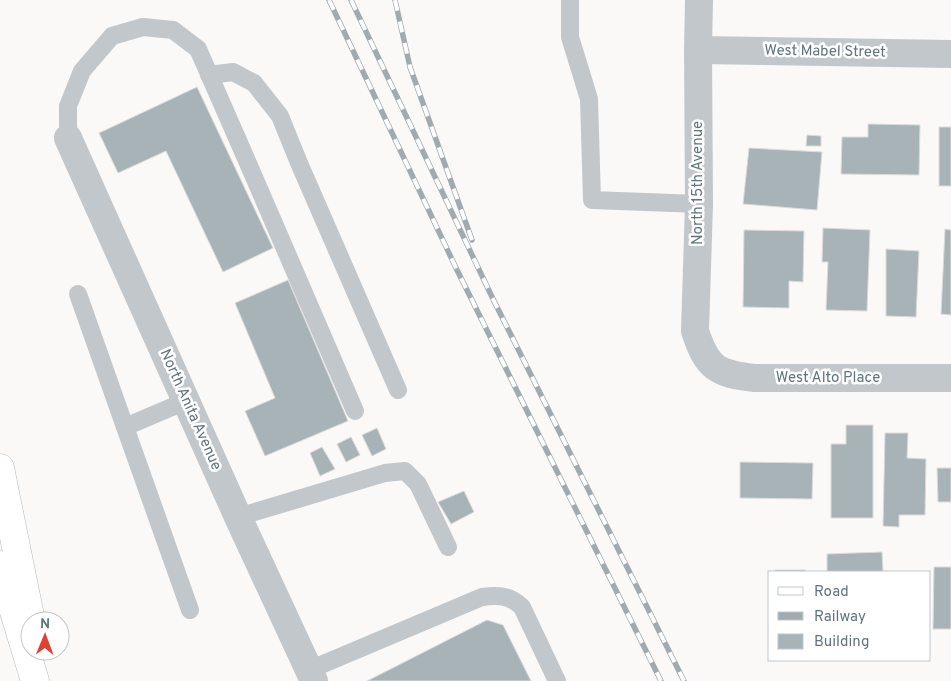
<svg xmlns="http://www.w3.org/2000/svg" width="951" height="681" viewBox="0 0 951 681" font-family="Overpass,sans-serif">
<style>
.building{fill:#a8b3b7;stroke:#dcdbda}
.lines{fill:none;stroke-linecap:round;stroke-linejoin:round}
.secondary-casing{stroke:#b4bbbe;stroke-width:29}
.highway-casing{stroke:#b5babd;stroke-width:29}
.lane{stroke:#c1c7ca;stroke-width:18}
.street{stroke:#c1c7ca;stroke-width:28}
.secondary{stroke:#fff;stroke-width:28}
.highway{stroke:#fff;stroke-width:28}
.rail-casing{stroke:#a1aaae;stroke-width:5.5}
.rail{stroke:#fff;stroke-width:4;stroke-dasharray:11;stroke-linecap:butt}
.labels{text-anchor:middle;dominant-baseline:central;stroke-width:5;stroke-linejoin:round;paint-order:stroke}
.street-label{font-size:15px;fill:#61747c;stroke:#fff}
</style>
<rect width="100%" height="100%" fill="#faf9f8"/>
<g class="building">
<path d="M 197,87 L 273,248 L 223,272 L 166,151 L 118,173 L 99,133 Z"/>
<path d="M 868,124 L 920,125 L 919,175 L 841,174 L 842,137 L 868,137 Z"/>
<rect x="939" y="127" width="12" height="59"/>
<path d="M 807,135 L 821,136 L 821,146 L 806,146 Z"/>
<path d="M 749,148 L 822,152 L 817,210 L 743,204 Z"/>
<path d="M 823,228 L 870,230 L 867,311 L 826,310 L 828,262 L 822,262 Z"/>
<path d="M 945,229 L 951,230 L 951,315 L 941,314 Z"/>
<path d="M 744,230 L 804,231 L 803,282 L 789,281 L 789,308 L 743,307 Z"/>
<path d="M 886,249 L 919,251 L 916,317 L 886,316 Z"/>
<path d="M 288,280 L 348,421 L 265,456 L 245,411 L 275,398 L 235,303 Z"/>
<path d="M 846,425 L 873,425 L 873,518 L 831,518 L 831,444 L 846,444 Z"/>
<path d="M 377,428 L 386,449 L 372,456 L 362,435 Z"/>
<path d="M 885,433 L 908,433 L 907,458 L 926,459 L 925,515 L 899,515 L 899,527 L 883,526 Z"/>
<path d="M 351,437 L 360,455 L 346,462 L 337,444 Z"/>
<path d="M 322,447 L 335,469 L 320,476 L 310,453 Z"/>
<path d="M 740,462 L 813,463 L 812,499 L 740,498 Z"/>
<path d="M 937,468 L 951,468 L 951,502 L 938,502 Z"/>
<path d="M 464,491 L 474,512 L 451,524 L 438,502 Z"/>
<path d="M 882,552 L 883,572 L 827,572 L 827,554 Z"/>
<path d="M 934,567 L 951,567 L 951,629 L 933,629 Z"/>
<rect x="775" y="570" width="30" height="2"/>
<path d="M 487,620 L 503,625 L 531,681 L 367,681 Z"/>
</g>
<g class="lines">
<defs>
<path id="secondary" d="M 0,468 L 31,621"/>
<path id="highway" d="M 0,565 L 35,681"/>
</defs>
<use href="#secondary" class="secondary-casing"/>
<use href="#highway" class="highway-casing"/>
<g class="lane">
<path d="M 570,0 L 570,37 L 589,99 L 592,200 L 699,204"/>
<path d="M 209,75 L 233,72 L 254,83 L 280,116 L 299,163 L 398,390"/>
<path d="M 68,138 L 68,106 L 82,71 L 112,36 L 143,27 L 173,30 L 198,49 L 254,177 L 355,411"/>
<path d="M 78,294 L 125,427"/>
<path d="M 186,401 L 125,427 L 190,610"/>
<path d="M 238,517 L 385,473 L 405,471 L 418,484 L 448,547"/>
<path d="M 309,670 L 482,597 C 499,595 509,595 522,607 L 557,681"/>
</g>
<g class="street">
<path d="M 699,0 L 698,50 L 699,204 L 695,331 C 707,368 717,374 755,378 L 951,378"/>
<path d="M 698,50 L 951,54"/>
<path d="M 68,138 L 238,517 L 314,681"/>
</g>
<use href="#secondary" class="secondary"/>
<use href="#highway" class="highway"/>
<defs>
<g id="rail">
<path d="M 329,0 L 457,270 L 661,681"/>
<path d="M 351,0 L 493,299 L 684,681"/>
<path d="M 395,0 L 410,67 L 472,240"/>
</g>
</defs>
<use href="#rail" class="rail-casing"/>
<use href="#rail" class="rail"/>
</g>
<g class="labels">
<g class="street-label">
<text transform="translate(825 52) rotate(1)">West Mabel Street</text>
<text transform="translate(698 183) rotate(-90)">North 15th Avenue</text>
<text x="828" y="378">West Alto Place</text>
<text transform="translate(190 410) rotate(66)">North Anita Avenue</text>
</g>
</g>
<rect x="768" y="571" width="162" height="90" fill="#ffffff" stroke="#c0c7cb"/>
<rect x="778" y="587" width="25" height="8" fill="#ffffff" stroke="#c0c7cb"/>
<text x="814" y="596" font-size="15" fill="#61747c">Road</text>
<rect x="778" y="612" width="25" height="8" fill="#a1aaae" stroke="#c0c7cb"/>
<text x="814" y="621" font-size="15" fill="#61747c">Railway</text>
<rect x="778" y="634" width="25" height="15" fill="#a8b3b7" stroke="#c0c7cb"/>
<text x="814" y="646" font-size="15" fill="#61747c">Building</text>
<g transform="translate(45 636) rotate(1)"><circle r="24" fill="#ffffff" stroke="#c0c7cb"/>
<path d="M0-4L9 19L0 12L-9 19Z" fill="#df4233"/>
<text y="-8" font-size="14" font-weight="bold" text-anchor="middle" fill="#61747c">N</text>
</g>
</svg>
